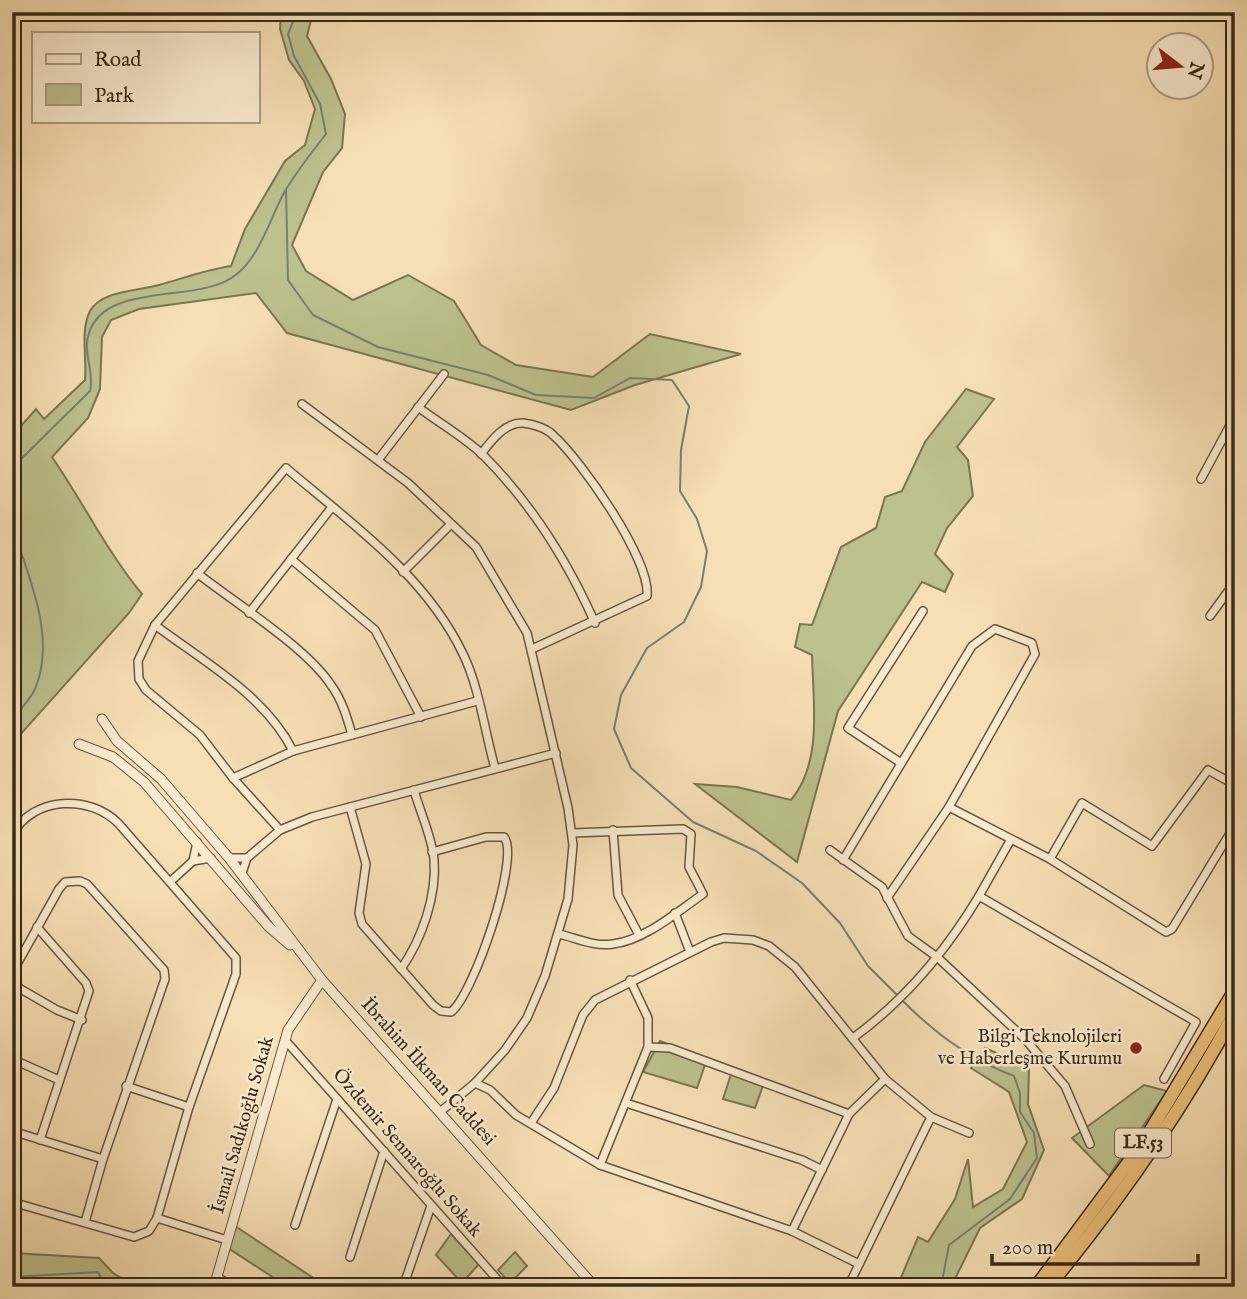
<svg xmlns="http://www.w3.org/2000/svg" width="1247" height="1299" viewBox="0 0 1247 1299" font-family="'IM FELL English',serif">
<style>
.green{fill:#bdc18d;stroke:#7a7653;stroke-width:2}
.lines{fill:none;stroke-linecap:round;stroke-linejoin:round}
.stream{stroke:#758176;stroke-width:2}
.minor-casing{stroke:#685740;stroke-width:10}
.tertiary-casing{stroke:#685740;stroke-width:11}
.trunk-casing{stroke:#382a19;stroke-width:15}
.minor{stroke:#faeacf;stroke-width:7}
.tertiary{stroke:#faeacf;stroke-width:9}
.trunk{stroke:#ecc07a;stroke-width:12}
.poi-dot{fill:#8f2418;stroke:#faeacf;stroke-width:2.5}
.labels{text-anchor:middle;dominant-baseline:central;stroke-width:5;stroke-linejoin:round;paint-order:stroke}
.shield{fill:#faeacf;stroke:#726450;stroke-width:2}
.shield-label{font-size:18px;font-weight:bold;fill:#382a19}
.poi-label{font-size:19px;fill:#382a19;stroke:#faeacf;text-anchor:end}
.street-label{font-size:19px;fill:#382a19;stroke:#faeacf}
</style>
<rect width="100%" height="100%" fill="#f7dfb5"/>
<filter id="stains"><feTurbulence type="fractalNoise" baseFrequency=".00286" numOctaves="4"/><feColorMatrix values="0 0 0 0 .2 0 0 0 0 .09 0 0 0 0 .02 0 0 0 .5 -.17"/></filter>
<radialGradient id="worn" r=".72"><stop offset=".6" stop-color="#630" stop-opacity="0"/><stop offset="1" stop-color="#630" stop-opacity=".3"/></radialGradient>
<g class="green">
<path d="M 281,12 L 313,12 L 307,36 L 331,79 L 345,114 L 342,148 L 323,172 L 292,245 L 306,271 L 353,300 L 408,275 L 454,301 L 481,345 L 516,365 L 593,377 L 650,334 L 741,354 L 635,385 L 571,410 L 287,333 L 256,293 L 139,309 L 111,320 L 102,337 L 100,389 L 88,418 L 52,457 C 83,502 107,552 142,594 L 129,613 L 12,744 L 12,436 L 36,409 L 44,419 L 85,380 C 87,358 80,331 90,311 C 102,290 139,291 159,285 C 184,278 205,270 231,266 L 245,229 L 285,161 L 305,145 L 315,109 L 304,81 L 289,60 L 280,29 Z"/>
<path d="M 966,389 L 994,399 L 957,447 L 968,460 L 973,496 L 947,528 L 935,554 L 953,574 L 945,592 L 922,582 L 838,711 L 797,862 L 695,784 L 737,787 L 791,800 C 823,762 813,702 812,655 L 795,647 L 800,624 L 812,625 L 841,547 L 876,528 L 885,497 L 902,491 L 925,442 Z"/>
<path d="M 660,1041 L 707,1059 L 697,1088 L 643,1072 Z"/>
<path d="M 985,1048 L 1029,1067 L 1028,1104 L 1044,1150 L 1022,1199 L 980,1228 L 951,1287 L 897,1287 L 918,1237 L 928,1242 L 955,1199 L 968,1159 L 973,1207 L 1003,1189 L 1027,1142 L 1009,1092 L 971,1068 Z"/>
<path d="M 733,1068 L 765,1080 L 755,1108 L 723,1099 Z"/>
<path d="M 1144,1085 L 1167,1091 L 1109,1176 L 1072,1138 Z"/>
<path d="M 235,1226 L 327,1287 L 288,1287 L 228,1248 Z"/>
<path d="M 451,1234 L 479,1264 L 462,1283 L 436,1255 Z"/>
<path d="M 515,1252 L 527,1266 L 510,1283 L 498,1270 Z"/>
<path d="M 12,1253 L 99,1258 L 113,1273 L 136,1287 L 12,1287 Z"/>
</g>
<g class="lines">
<g class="stream">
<path d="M 286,190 L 288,280 L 313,315 L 378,347 L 488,375 L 536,395 L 594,398 L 630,378 L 672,380 L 689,406 L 681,450 L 680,491 L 697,519 L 707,551 L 701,587 L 684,622 L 647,648 L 621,695 L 614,729 L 631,768 L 693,822 L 756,851 L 802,883 L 840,923 L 868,966 L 897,995"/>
<path d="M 12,468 L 90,391 C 95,372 82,352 89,333 C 106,280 201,305 237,274 C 261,254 270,218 285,191 C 297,171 311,153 326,134 L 320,104 L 294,56 L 288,34 L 297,12"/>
<path d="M 12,526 C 28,575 57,637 35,689 C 30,700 20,710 12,719"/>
<path d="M 901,999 C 933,1032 971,1060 1014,1076 L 1020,1093 L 1020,1112 L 1034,1133 L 1037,1158 L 1010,1199 L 949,1245 L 941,1287"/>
<path d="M 12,1277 L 98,1272 L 105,1287"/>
</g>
<defs>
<g id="minor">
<path d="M 302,404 L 408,483 L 476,547 L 527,633 L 568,808 L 573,845 L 568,899 L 545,976 L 527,1018 L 505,1050 L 475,1083 L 440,1112"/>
<path d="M 418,407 C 439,423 464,437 483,455 C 532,504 567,560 595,623"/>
<path d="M 481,454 C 491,441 505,422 523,423 C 533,424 546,428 553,435 C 581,460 651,560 647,596 L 532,649"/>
<path d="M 378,460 L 444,374"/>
<path d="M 1201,479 L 1235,416"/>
<path d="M 291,559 L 375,630 L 421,717"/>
<path d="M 403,572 L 451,524"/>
<path d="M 197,573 C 235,603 306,647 331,685 C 342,700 347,717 352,735"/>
<path d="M 249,613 L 332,507"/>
<path d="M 1210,616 L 1235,582"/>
<path d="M 155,625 C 204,662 265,695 293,751"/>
<path d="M 901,763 L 848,728 L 923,611"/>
<path d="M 233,778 L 293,751 L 477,701"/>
<path d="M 350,807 L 366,864 L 359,913 L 362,924 L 433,1005 L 441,1011 L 451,1012 C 473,996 521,857 504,837 L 486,837 L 432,852"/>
<path d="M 949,807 L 1050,859 L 1166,932 L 1172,929 L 1235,825"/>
<path d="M 280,830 L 233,778 L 200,735 L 146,690 L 139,679 L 138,661 L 155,625 L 286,468 C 351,523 426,576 463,654 C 479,686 485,733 495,768"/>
<path d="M 613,830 L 618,895 L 639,935"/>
<path d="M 12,835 C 33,796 90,794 119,824 L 236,958 L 236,974 L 189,1107 L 157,1218 L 149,1231 L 134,1237 L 12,1202"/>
<path d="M 197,842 L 193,861 L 211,858"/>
<path d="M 830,850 L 882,887 L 908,936 L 937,957 L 1025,1039 L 1065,1086 L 1090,1144"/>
<path d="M 229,858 L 247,858 L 242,873"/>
<path d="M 247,858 L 280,830 L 312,817 L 556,753"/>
<path d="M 1050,859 L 1082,803 L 1152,846 L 1208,770 L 1235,785"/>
<path d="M 843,860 L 972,646 L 995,629 L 1032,643 L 1035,654 L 949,807 L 887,898"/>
<path d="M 171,881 L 193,861"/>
<path d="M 979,896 L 1010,841"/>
<path d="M 675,913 L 690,952"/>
<path d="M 37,927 L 86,983 L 89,991 L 40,1140"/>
<path d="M 559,934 C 576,938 595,947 613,944 C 645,940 677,912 703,894 L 689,867 L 691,834 L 683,829 L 572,833"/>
<path d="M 401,969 C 422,939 437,896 434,859 C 432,837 420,812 414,790"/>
<path d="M 12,973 L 59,889 L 65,882 L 80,881 L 87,884 L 164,970 L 165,979 L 103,1159 L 85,1222"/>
<path d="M 12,984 L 57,1010 L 82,1020"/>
<path d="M 853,1038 C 905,1000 946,951 979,896 L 1196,1022 L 1164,1079"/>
<path d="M 285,1040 L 504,1287"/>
<path d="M 648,1047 L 670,1048 L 849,1114"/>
<path d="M 12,1059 L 59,1080"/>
<path d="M 475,1083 L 490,1090 L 516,1115 L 600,1165 L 792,1231 L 859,1264"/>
<path d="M 126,1086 L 189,1107"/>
<path d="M 626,1103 L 802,1160 L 822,1170"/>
<path d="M 531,1123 L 554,1088 L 583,1015 L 595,1000 L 711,942 L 724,938 L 753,940 L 769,946 L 795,967 L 885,1079"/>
<path d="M 12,1131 L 103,1159"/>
<path d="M 600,1165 L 648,1047 L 648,1018 L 630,980"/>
<path d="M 157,1218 L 227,1240"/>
<path d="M 295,1225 L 337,1099"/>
<path d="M 792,1231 L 849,1114 L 885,1079 L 931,1117 L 969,1133"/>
<path d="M 350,1257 L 384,1151"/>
<path d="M 217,1277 L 234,1287"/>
<path d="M 403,1287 L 431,1206"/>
<path d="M 848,1287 L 931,1117"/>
</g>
<g id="tertiary">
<path d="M 102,719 L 117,741 L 161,779 L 229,858 L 322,980 L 595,1287"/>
<path d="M 79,744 L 113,757 L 144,782 L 268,926 L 290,945"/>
<path d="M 214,1287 L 288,1030 L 322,980"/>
</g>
<g id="trunk">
<path d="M 1036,1287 L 1143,1143 L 1235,990"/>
<path d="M 1048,1287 C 1118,1202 1183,1109 1235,1012"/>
</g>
</defs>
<use href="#minor" class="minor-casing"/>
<use href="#tertiary" class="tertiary-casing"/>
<use href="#trunk" class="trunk-casing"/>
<use href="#minor" class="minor"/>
<use href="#tertiary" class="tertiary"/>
<use href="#trunk" class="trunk"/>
</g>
<circle class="poi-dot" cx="1136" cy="1048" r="7"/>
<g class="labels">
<rect class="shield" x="1115" y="1128.5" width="56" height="29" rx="5"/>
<g class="shield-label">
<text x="1143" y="1143">LF.53</text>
</g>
<g class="poi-label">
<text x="1122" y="1037">Bilgi Teknolojileri<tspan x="1122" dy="22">ve Haberleşme Kurumu</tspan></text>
</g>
<g class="street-label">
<text transform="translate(428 1072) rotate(48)">İbrahim İlkman Caddesi</text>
<text transform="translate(243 1125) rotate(-74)">İsmail Sadıkoğlu Sokak</text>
<text transform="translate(407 1153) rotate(49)">Özdemir Sennaroğlu Sokak</text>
</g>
</g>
<rect width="1247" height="1299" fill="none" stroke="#f7dfb5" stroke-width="42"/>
<rect x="14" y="14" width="1219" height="1271" fill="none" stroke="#382a19" stroke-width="3.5"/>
<rect x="21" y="21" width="1205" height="1257" fill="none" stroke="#382a19" stroke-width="2"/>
<rect x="32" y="32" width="228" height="91" fill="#faeacf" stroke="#ac9d86" stroke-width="2"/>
<rect x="46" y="54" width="35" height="10" fill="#faeacf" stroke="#ac9d86" stroke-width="2"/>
<text x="94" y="66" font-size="21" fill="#382a19">Road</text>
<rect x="46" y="84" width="35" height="21" fill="#bdc18d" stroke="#ac9d86" stroke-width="2"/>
<text x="94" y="102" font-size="21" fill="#382a19">Park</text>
<g transform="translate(1180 66) rotate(106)"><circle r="33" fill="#faeacf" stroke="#ac9d86" stroke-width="2"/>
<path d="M0-5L12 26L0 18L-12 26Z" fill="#8f2418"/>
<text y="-10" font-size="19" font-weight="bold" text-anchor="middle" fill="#382a19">N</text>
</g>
<path d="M992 1254v10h206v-10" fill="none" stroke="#382a19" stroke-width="3.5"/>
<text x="1002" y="1254" font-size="21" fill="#382a19" stroke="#faeacf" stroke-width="5" paint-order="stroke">200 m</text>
<rect width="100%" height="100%" filter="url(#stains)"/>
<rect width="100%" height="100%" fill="url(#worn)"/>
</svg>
